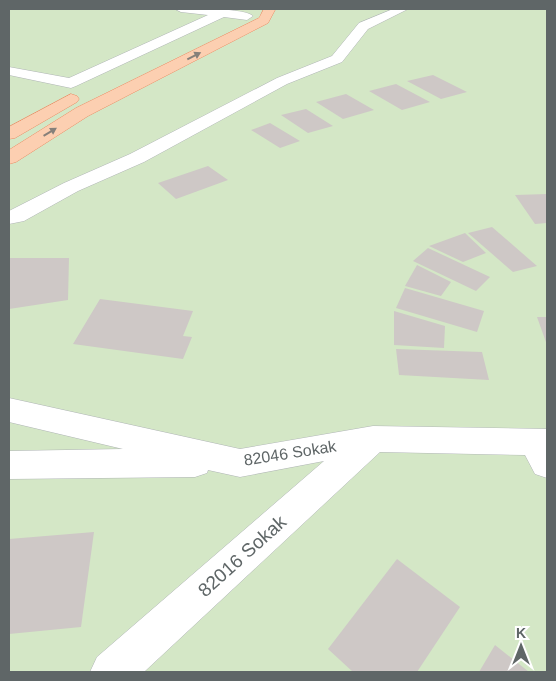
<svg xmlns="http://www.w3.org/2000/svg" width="556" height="681" viewBox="0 0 556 681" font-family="Arial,sans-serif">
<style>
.green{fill:#d4e7c6}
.building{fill:#cec8c6}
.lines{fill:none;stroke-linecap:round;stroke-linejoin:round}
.minor-casing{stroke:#b0b5b6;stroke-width:1}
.major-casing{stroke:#ed8b64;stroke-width:1}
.minor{fill:#fff;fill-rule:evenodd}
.major{fill:#fccfb1;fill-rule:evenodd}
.oneway{fill:#86807a}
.labels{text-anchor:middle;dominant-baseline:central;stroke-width:5;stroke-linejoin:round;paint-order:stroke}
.street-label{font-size:16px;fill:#5f6667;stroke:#fff}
.near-street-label{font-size:19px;fill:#5f6667;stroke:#fff}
</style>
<rect width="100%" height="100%" fill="#f0ebe8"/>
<rect class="green" x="9" y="9" width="538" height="663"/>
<g class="building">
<path d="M 433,75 L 467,92 L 441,99 L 407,81 Z"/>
<path d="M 396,84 L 430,102 L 402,110 L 369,91 Z"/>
<path d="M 346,94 L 374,110 L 343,119 L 316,102 Z"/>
<path d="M 306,109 L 333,126 L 308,133 L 281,115 Z"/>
<path d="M 270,123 L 300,141 L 280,148 L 251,130 Z"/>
<path d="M 208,166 L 228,180 L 176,199 L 158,183 Z"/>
<path d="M 547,194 L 547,223 L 535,224 L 515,195 Z"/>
<path d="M 492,227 L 537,266 L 513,272 L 468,233 Z"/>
<path d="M 465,233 L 486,253 L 463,262 L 429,246 Z"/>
<path d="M 428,248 L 490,277 L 476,291 L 413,261 Z"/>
<path d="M 9,258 L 69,258 L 68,300 L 9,309 Z"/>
<path d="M 417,265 L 451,282 L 441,296 L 405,286 Z"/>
<path d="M 405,288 L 484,311 L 477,332 L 396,308 Z"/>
<path d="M 100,299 L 193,311 L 183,336 L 192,337 L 183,359 L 73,344 Z"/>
<path d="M 394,311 L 445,326 L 444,348 L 394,345 Z"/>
<path d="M 537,317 L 547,317 L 547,345 Z"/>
<path d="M 396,349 L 482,352 L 489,380 L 399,375 Z"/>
<path d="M 94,532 L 81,627 L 9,634 L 9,539 Z"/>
<path d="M 397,559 L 460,607 L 417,672 L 353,672 L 328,649 Z"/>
<path d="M 495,645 L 529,672 L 479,672 Z"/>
</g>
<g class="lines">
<defs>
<g id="minor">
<path d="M 175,9 C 189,8 245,8 253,16 L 247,20 L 224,17 L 76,86 L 71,88 L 9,75 L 9,67 L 69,78 L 208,15 L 181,12 Z"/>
<path d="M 393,9 L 408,9 L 368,29 L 342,62 L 287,84 L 144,162 L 78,191 L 24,221 L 9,224 L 9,211 L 64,183 L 130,154 L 277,78 L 332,56 L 359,23 Z"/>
<path d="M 9,398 L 240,449 L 373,426 L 547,429 L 547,478 L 535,474 L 525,455 L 380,452 L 144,672 L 90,672 L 97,657 L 324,461 L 240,477 L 208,470 L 207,473 L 195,477 L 9,479 L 9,451 L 123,449 L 9,422 Z"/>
</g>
<g id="major">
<path d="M 264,9 L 275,10 L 268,23 L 88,116 L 16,162 L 9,164 L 9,150 L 76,108 L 259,18 Z"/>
<path d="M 71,94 L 77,96 L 79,99 L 77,102 L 15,138 L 9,139 L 9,127 Z"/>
</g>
</defs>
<use href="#minor" class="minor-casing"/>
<use href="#major" class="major-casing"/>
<use href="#minor" class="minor"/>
<use href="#major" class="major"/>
</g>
<defs><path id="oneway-solid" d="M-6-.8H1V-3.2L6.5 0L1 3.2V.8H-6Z" transform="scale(1.25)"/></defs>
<g class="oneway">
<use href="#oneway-solid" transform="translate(194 56) rotate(-27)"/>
<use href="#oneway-solid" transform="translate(50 132) rotate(-31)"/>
</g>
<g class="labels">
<g class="street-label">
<text transform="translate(290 453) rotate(-9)">82046 Sokak</text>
</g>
<g class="near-street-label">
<text transform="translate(242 556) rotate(-42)">82016 Sokak</text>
</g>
</g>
<rect width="556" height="681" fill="none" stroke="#5f6667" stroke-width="20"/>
<g transform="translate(521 646)" stroke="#ffffff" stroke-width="4" paint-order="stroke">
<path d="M0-4L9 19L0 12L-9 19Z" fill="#5f6667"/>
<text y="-8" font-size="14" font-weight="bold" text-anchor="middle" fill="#5f6667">K</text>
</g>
</svg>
